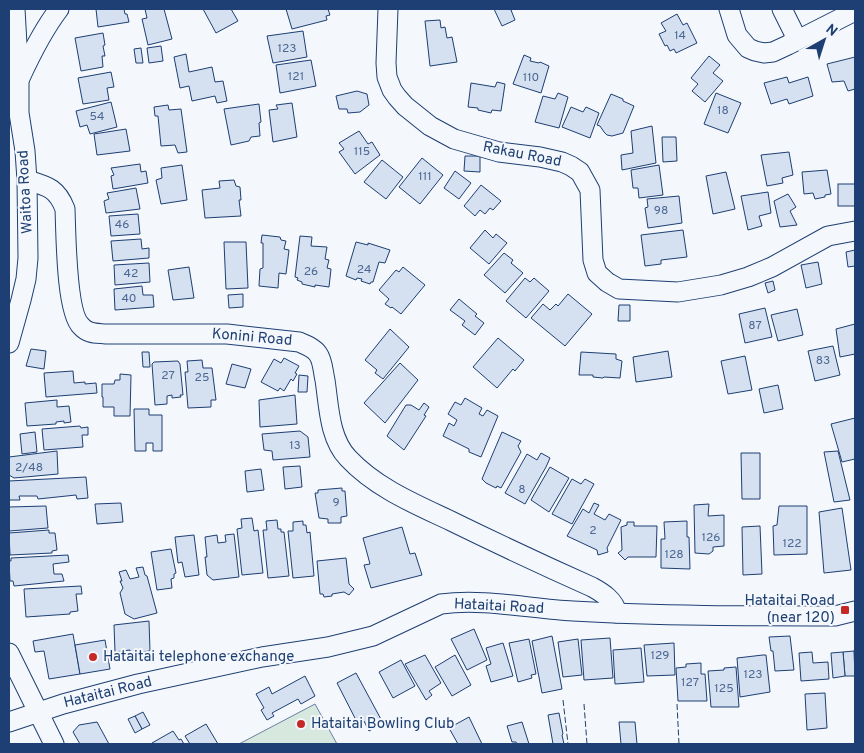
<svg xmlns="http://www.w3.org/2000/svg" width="864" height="753" viewBox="0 0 864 753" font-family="Overpass,sans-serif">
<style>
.green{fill:#d7e8df;stroke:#687fa3}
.building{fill:#d5e0f0;stroke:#1d3f73}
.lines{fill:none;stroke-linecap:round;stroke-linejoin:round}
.minor-casing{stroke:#1d3f73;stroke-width:21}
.minor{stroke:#f4f7fb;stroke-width:19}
.fence{stroke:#1d3f73;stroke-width:1;stroke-dasharray:6 2.5;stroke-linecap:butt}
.poi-dot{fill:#c62828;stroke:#f4f7fb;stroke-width:2}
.labels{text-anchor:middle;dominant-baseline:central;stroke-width:4;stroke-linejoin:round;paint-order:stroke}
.number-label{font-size:12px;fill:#4b6792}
.street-label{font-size:15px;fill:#1d3f73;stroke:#f4f7fb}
.poi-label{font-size:15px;fill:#1d3f73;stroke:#f4f7fb;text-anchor:start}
</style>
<rect width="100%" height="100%" fill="#f4f7fb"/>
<path class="green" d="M 315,704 L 337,744 L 239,744 Z"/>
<g class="building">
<path d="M 96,9 L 124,9 L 125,14 L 127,14 L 129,22 L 98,27 Z"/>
<path d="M 145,9 L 164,9 L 172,39 L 148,45 L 142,19 L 147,18 Z"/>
<path d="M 203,9 L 231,9 L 238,21 L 216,33 Z"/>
<path d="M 286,9 L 328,9 L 330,15 L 326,16 L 327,20 L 292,29 Z"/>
<path d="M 494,9 L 514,9 L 511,10 L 515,20 L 502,26 Z"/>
<path d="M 677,14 L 683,25 L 687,23 L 697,43 L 676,53 L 674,49 L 670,51 L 667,45 L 665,46 L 659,34 L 666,31 L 661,23 Z"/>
<path d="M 440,20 L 441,28 L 445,27 L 447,38 L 452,37 L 457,62 L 430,66 L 425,21 Z"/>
<path d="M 303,31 L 307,57 L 273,63 L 267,36 Z"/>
<path d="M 103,33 L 105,45 L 103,46 L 105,56 L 102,56 L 103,67 L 81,71 L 75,38 Z"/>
<path d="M 161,46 L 163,61 L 149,63 L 147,48 Z"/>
<path d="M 141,48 L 143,63 L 136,63 L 134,49 Z"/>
<path d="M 186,54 L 189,72 L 212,67 L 215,82 L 223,81 L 227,101 L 217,103 L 215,96 L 192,101 L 189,86 L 180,88 L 174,57 Z"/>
<path d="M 524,55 L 531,58 L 530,61 L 539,63 L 540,62 L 549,66 L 541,93 L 513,84 Z"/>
<path d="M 709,56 L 720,65 L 713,73 L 723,81 L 705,102 L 692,91 L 698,84 L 691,78 Z"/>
<path d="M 855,57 L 855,89 L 848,91 L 844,81 L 832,82 L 827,64 Z"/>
<path d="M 311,60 L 316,86 L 280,93 L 276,65 Z"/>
<path d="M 111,72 L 114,87 L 107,88 L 109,100 L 83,104 L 78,78 Z"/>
<path d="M 787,77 L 789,83 L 808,77 L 813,96 L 789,104 L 787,99 L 771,104 L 764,83 Z"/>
<path d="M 497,82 L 505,84 L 501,111 L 492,110 L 491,113 L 478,110 L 478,108 L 468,107 L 471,83 L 495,87 Z"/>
<path d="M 357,91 L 367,94 L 369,105 L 360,112 L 348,113 L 347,109 L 339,109 L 336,96 Z"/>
<path d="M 558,93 L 568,97 L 559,128 L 535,122 L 543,96 L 555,99 Z"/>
<path d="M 716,93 L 741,103 L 728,133 L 704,124 Z"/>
<path d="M 611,94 L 623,99 L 623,101 L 634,106 L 623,133 L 612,136 L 607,135 L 604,132 L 600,126 L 597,125 Z"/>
<path d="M 111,102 L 117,127 L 90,134 L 87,125 L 80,127 L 76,111 Z"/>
<path d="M 292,103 L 297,137 L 273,142 L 269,110 L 278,109 L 276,105 Z"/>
<path d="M 259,104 L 261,122 L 259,123 L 260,136 L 251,137 L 249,141 L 231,145 L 224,109 Z"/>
<path d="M 168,105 L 169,110 L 181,109 L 187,152 L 178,153 L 175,145 L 161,146 L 158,116 L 155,116 L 154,107 Z"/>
<path d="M 571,107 L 583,112 L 586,107 L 599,113 L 590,138 L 562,127 Z"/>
<path d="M 652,126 L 656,163 L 622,170 L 621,155 L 633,153 L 631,131 Z"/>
<path d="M 126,129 L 130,151 L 97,155 L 94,134 Z"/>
<path d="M 359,131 L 368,144 L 372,142 L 380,155 L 355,174 L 339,152 L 344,149 L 339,143 Z"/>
<path d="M 662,137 L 676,137 L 677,161 L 663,162 Z"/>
<path d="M 789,152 L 793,175 L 782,178 L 783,183 L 767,186 L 761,155 Z"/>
<path d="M 465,156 L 480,156 L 480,172 L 464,171 Z"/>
<path d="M 422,158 L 443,175 L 420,204 L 399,187 Z"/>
<path d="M 382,160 L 403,177 L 386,199 L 364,182 Z"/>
<path d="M 140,164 L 141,172 L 146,171 L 148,183 L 113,189 L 111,176 L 114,175 L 111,168 Z"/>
<path d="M 182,165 L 187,200 L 161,204 L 156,180 L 162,178 L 161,168 Z"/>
<path d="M 659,165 L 663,195 L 639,198 L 638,188 L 633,188 L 631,170 Z"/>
<path d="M 827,170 L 831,194 L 825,195 L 825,197 L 815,199 L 813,193 L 804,194 L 802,172 Z"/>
<path d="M 455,171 L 471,183 L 459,199 L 444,188 Z"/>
<path d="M 726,172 L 735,209 L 713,214 L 706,176 Z"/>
<path d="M 234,180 L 236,186 L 240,187 L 241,200 L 239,200 L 241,216 L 205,218 L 202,190 L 220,188 L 219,181 Z"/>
<rect x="838" y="184" width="17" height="22"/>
<path d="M 481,185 L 501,201 L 493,210 L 490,208 L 485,214 L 480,210 L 475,216 L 464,206 Z"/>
<path d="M 136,188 L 140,209 L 106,213 L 104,201 L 109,199 L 107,193 Z"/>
<path d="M 768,192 L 771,213 L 759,216 L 762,226 L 748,230 L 741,196 Z"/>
<path d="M 788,194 L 796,207 L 790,211 L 797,225 L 780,227 L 774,201 Z"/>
<path d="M 679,196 L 682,223 L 648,228 L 645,208 L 648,207 L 647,199 Z"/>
<path d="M 138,214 L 140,234 L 111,236 L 109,216 Z"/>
<path d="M 485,230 L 493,238 L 496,234 L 507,243 L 489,264 L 470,248 Z"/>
<path d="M 683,230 L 687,257 L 661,260 L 661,264 L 645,266 L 641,235 Z"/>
<path d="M 262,235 L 280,237 L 281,240 L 286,241 L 284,249 L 289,250 L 286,274 L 279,273 L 278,288 L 259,286 L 260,269 L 263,268 L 263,243 L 261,243 Z"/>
<path d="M 300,236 L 312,237 L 311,246 L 327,247 L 325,259 L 329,260 L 327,268 L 331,269 L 329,287 L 315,285 L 315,287 L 302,284 L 302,282 L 297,280 L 298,278 L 295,277 Z"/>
<path d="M 141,239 L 142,249 L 149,248 L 149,258 L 113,261 L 111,241 Z"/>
<path d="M 224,242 L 246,242 L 248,288 L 226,289 Z"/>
<path d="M 356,242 L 368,245 L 368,243 L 390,250 L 385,263 L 379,262 L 373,282 L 371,282 L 370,284 L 361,281 L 362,279 L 357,278 L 356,280 L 346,276 Z"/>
<path d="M 855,250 L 855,266 L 848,267 L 846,252 Z"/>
<path d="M 504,253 L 513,260 L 511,263 L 523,273 L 505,293 L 484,275 Z"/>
<path d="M 818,262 L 822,284 L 806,288 L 801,265 Z"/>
<path d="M 149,263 L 150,282 L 115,285 L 114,265 Z"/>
<path d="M 189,267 L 194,298 L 173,300 L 168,270 Z"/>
<path d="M 403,267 L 425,285 L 401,314 L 392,307 L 391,308 L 385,304 L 389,299 L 379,290 L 396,270 L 399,272 Z"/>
<path d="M 525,278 L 530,282 L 534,278 L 549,291 L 526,318 L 506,301 Z"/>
<path d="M 773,281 L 775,290 L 768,293 L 765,283 Z"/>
<path d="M 142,286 L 143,295 L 153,295 L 154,307 L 115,310 L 114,289 Z"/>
<path d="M 243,294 L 243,307 L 229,308 L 228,295 Z"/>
<path d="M 568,294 L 592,314 L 565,346 L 531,318 L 543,304 L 550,310 L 556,304 L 558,306 Z"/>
<path d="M 459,299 L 477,314 L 475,316 L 484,323 L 475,335 L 462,325 L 465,321 L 450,310 Z"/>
<path d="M 619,305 L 630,305 L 630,321 L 618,321 Z"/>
<path d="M 765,308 L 772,337 L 745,343 L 739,314 Z"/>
<path d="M 797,309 L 803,335 L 778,341 L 771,315 Z"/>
<path d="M 855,324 L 855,354 L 840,357 L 836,329 Z"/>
<path d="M 390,329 L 409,347 L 383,379 L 375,373 L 377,370 L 365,360 Z"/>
<path d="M 498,338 L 524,360 L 515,371 L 513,369 L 497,388 L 473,367 Z"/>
<path d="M 833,346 L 840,375 L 815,381 L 808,351 Z"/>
<path d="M 31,349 L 46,351 L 44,369 L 26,366 Z"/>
<path d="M 668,351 L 672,377 L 636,382 L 633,357 Z"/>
<path d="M 142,352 L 149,352 L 150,367 L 143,367 Z"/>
<path d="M 581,352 L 616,354 L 616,359 L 622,361 L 620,378 L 604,377 L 603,378 L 593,377 L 593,375 L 579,375 Z"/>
<path d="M 745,356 L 752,390 L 728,394 L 721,361 Z"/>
<path d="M 284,358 L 299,366 L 295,373 L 297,374 L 293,381 L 291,379 L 284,391 L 280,388 L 278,391 L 261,382 L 274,359 L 281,363 Z"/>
<path d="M 202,360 L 203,368 L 212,368 L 216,400 L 211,400 L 211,407 L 188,408 L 185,372 L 188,372 L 187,361 Z"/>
<path d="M 178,361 L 180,364 L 183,395 L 180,395 L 181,397 L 172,398 L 172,395 L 167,396 L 167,404 L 155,405 L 152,364 L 154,362 Z"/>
<path d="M 400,363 L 418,380 L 385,423 L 364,403 Z"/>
<path d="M 232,364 L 251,369 L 245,388 L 226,384 Z"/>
<path d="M 73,371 L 74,383 L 85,382 L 85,384 L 96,383 L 97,393 L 46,397 L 44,373 Z"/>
<path d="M 120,374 L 131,375 L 130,416 L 114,416 L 114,407 L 103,407 L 103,397 L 102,397 L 102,384 L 114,384 L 115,380 L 120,380 Z"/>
<path d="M 299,375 L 308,376 L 307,392 L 298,392 Z"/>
<path d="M 778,385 L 783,409 L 764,413 L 759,389 Z"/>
<path d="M 295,395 L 297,424 L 260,427 L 259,400 Z"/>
<path d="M 465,398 L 482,408 L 479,414 L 483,416 L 487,410 L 498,416 L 481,457 L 469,452 L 469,449 L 443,436 L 449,423 L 454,426 L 457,420 L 448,414 L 455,402 L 461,405 Z"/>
<path d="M 57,400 L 57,407 L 69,406 L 71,422 L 64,423 L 64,421 L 56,422 L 56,424 L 27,426 L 25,403 Z"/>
<path d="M 424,403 L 429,407 L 424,415 L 426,416 L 404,450 L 387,436 L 406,405 L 411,405 L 419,410 Z"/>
<path d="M 134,409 L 149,409 L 149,415 L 162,415 L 162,451 L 153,451 L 153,443 L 146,443 L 146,451 L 135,451 Z"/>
<path d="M 855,418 L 855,459 L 842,462 L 831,424 Z"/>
<path d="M 80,426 L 81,428 L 88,427 L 88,435 L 82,435 L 83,447 L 44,450 L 42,429 Z"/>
<path d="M 300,431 L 308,437 L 310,457 L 273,460 L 272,451 L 264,450 L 262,434 Z"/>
<path d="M 35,432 L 37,452 L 22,454 L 20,434 Z"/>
<path d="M 502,432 L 521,441 L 518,446 L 521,452 L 501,488 L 497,486 L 496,488 L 486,483 L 482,479 Z"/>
<path d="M 57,451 L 58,474 L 14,478 L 9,475 L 9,457 Z"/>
<path d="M 838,451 L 850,500 L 834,502 L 824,452 Z"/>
<path d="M 541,453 L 550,458 L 546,467 L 525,504 L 505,493 L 527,454 L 537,460 Z"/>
<path d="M 741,453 L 760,453 L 760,499 L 742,499 Z"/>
<path d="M 300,466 L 302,487 L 285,489 L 283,467 Z"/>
<path d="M 550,467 L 569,478 L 549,512 L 531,500 Z"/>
<path d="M 261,469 L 264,490 L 247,492 L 245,471 Z"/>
<path d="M 86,477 L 88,498 L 77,499 L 76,495 L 38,499 L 37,496 L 19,496 L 20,500 L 9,500 L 9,481 Z"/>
<path d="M 572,479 L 581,484 L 585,479 L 594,484 L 572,524 L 552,514 Z"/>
<path d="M 342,488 L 342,491 L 345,491 L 347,516 L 341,517 L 341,523 L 328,523 L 328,519 L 319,518 L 315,493 L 318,493 L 318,490 Z"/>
<path d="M 121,503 L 123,522 L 97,524 L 95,504 Z"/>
<path d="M 594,503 L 599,505 L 594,514 L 605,520 L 609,514 L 621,520 L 607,548 L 608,552 L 598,555 L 597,550 L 567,536 L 583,509 L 589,513 Z"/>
<path d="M 709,504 L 708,516 L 724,515 L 724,546 L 713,547 L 713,551 L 709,554 L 695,553 L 694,505 Z"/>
<path d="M 46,506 L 48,528 L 9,531 L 9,507 Z"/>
<path d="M 779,506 L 807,506 L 807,554 L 774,555 L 773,526 L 777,525 Z"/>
<path d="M 842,508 L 851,570 L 824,573 L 819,512 Z"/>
<path d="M 252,518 L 254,531 L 258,530 L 263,573 L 242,575 L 237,529 L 242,528 L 241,519 Z"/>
<path d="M 277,520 L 278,529 L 281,529 L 281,532 L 284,532 L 289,576 L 268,578 L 263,530 L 267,530 L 266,521 Z"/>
<path d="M 303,521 L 303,525 L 306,525 L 307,533 L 310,532 L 314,576 L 293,578 L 288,531 L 293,531 L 293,522 Z"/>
<path d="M 687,521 L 687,537 L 689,537 L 690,569 L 661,568 L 661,539 L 665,539 L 664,522 Z"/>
<path d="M 627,522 L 634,522 L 634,526 L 657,526 L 656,557 L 628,557 L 625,560 L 618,553 L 622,550 L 621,527 L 627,525 Z"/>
<path d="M 760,526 L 762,574 L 743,575 L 742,527 Z"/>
<path d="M 402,527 L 410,554 L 415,553 L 422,575 L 371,588 L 364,565 L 370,564 L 363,538 Z"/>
<path d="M 49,530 L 49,533 L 55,533 L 57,550 L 52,551 L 52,553 L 10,555 L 9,533 Z"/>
<path d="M 234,534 L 239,577 L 213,580 L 207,575 L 205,557 L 207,557 L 205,537 L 217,535 L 218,543 L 226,542 L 225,535 Z"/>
<path d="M 194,535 L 199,575 L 185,577 L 182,562 L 178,563 L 175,537 Z"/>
<path d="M 171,549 L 176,573 L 174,574 L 174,578 L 171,579 L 172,588 L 157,590 L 151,552 Z"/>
<path d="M 68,555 L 69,562 L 53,564 L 54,574 L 62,574 L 64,581 L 14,586 L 13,581 L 10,581 L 9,561 L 11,561 L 11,558 Z"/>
<path d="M 346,558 L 349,584 L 354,589 L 349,595 L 344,592 L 332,594 L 332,596 L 324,597 L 323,594 L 320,594 L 317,561 Z"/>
<path d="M 143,567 L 145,575 L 147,576 L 157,613 L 134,619 L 125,614 L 120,593 L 123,588 L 120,581 L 122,581 L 119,572 L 126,570 L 130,579 L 139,577 L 136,568 Z"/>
<path d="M 81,586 L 82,594 L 76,594 L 78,611 L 70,612 L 70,614 L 26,617 L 24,589 Z"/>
<path d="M 149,621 L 150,651 L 130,653 L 130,650 L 115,652 L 114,625 Z"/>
<path d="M 474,629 L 487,660 L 467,670 L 451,639 Z"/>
<path d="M 73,634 L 80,674 L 49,679 L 44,651 L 35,652 L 33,641 Z"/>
<path d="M 552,636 L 562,689 L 542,693 L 532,641 Z"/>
<path d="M 790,636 L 794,670 L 775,671 L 773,651 L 771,651 L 769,637 Z"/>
<path d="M 610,638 L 613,678 L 584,680 L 581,640 Z"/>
<path d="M 529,639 L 536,674 L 531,675 L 532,678 L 518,682 L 509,643 Z"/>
<path d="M 578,639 L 582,675 L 563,677 L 558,642 Z"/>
<path d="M 105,640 L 110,669 L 80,674 L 75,645 Z"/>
<path d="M 503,643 L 513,676 L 491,682 L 486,666 L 491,664 L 486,648 Z"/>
<path d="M 674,643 L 675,675 L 647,676 L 644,645 Z"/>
<path d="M 641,648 L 644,682 L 615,684 L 613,650 Z"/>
<path d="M 854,651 L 855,676 L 845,676 L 843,652 Z"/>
<path d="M 812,652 L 813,663 L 828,662 L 829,679 L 801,681 L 799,653 Z"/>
<path d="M 843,652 L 845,676 L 833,678 L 831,653 Z"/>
<path d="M 425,655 L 441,683 L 429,691 L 432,695 L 426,700 L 405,664 Z"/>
<path d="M 455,655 L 471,685 L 452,696 L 435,667 Z"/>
<path d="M 763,655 L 766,655 L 770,692 L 740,697 L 737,658 Z"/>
<path d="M 401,660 L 415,686 L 393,698 L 379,672 Z"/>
<path d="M 701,663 L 701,674 L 705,674 L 707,701 L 678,701 L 676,668 L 686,667 L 686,664 Z"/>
<path d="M 736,667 L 739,707 L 711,707 L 708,671 L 724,670 L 724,668 Z"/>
<path d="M 356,673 L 383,723 L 369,731 L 364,721 L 358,724 L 337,683 Z"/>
<path d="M 305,676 L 315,696 L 301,704 L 298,699 L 272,713 L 274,716 L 267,720 L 261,710 L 264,708 L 256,694 L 269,687 L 272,694 Z"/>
<path d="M 825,693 L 827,728 L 807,730 L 805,694 Z"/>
<path d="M 143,712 L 150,725 L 142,729 L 135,716 Z"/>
<path d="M 559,713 L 563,734 L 562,735 L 564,744 L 553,744 L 548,715 Z"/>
<path d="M 135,716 L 142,729 L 135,733 L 128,719 Z"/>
<path d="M 469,717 L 482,744 L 458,744 L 449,728 Z"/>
<path d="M 97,722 L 109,744 L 80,744 L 73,732 L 79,725 Z"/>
<path d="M 522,722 L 529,744 L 517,744 L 516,742 L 512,742 L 507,726 Z"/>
<path d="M 619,722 L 635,722 L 637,744 L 621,744 Z"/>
<path d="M 206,724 L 218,744 L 190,744 L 185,736 Z"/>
<path d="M 173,731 L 179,740 L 181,739 L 184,744 L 153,744 L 152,743 Z"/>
</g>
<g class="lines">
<defs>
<g id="minor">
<path d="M 388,9 L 386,63 L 387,77 L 392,90 L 397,97 L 405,106 L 430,126 L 454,139 L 499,152 L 540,157 L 562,162 L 571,166 L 580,172 L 590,190 L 593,260 L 597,273 L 607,282 L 619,289 L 678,292 L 721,285 L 748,277 L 772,267 L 828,236 L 855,231"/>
<path d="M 729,9 L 737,35 L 748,48 L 755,51 L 764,53 L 773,52 L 788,45 L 855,11"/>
<path d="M 782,9 L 797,39"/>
<path d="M 20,78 C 31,54 43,30 59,9"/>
<path d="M 27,180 C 47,186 57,188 65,209 C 66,232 66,312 81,326 C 88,334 96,333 106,334 L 227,334 L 299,342 C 306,345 314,348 318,354 C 323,361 323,372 325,380 C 329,406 329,438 348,458 C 376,488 415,504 451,521 C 498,544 545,566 592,587 C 603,593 614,600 617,613"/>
<path d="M 9,343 L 21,300 L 26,279 L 28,258 L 27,180 L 25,151 L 19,113 L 19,79 L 15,9"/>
<path d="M 9,653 L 54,744"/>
<path d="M 9,722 L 63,704 L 138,684 L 262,657 L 328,647 L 373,636 L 441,604 C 483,598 531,609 573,611 C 660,616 748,616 835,616 L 855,611"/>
</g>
</defs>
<use href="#minor" class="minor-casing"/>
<use href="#minor" class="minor"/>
<g class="fence">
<path d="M 563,700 L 568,744"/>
<path d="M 584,704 L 587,744"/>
<path d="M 677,704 L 679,744"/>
</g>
</g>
<g class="poi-dot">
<rect x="840" y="605" width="10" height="10" rx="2.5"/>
<circle cx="93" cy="657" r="5"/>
<circle cx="301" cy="724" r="5"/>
</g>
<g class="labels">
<g class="number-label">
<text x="680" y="36">14</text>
<text x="287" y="49">123</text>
<text x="296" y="77">121</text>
<text x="531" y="78">110</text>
<text x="723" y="111">18</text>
<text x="97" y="117">54</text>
<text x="362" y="152">115</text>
<text x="425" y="177">111</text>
<text x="661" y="211">98</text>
<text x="122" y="225">46</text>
<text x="364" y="270">24</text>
<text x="311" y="272">26</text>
<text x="131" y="274">42</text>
<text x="129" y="299">40</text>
<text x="755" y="326">87</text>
<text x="823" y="361">83</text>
<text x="168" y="376">27</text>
<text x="202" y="378">25</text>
<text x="295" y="446">13</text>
<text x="29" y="468">2/48</text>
<text x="522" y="490">8</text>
<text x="336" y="503">9</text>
<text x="593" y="531">2</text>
<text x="711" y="538">126</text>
<text x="792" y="544">122</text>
<text x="674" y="555">128</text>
<text x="660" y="656">129</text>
<text x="753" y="675">123</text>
<text x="690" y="683">127</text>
<text x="724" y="689">125</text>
</g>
<g class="street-label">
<text transform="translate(522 155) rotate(11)">Rakau Road</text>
<text transform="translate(26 192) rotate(-93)">Waitoa Road</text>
<text transform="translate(252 338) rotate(5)">Konini Road</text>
<text transform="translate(499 607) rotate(3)">Hataitai Road</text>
<text transform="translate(108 693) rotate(-14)">Hataitai Road</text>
</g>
<g class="poi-label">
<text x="835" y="601" text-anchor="end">Hataitai Road<tspan x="835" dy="17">(near 120)</tspan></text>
<text x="103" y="657">Hataitai telephone exchange</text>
<text x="311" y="724">Hataitai Bowling Club</text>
</g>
</g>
<rect width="864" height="753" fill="none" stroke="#1d3f73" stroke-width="20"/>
<g transform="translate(824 40) rotate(39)" stroke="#f4f7fb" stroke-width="4" paint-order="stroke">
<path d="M0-4L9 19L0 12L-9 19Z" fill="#1d3f73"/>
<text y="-8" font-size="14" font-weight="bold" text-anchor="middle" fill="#1d3f73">N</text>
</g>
</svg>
